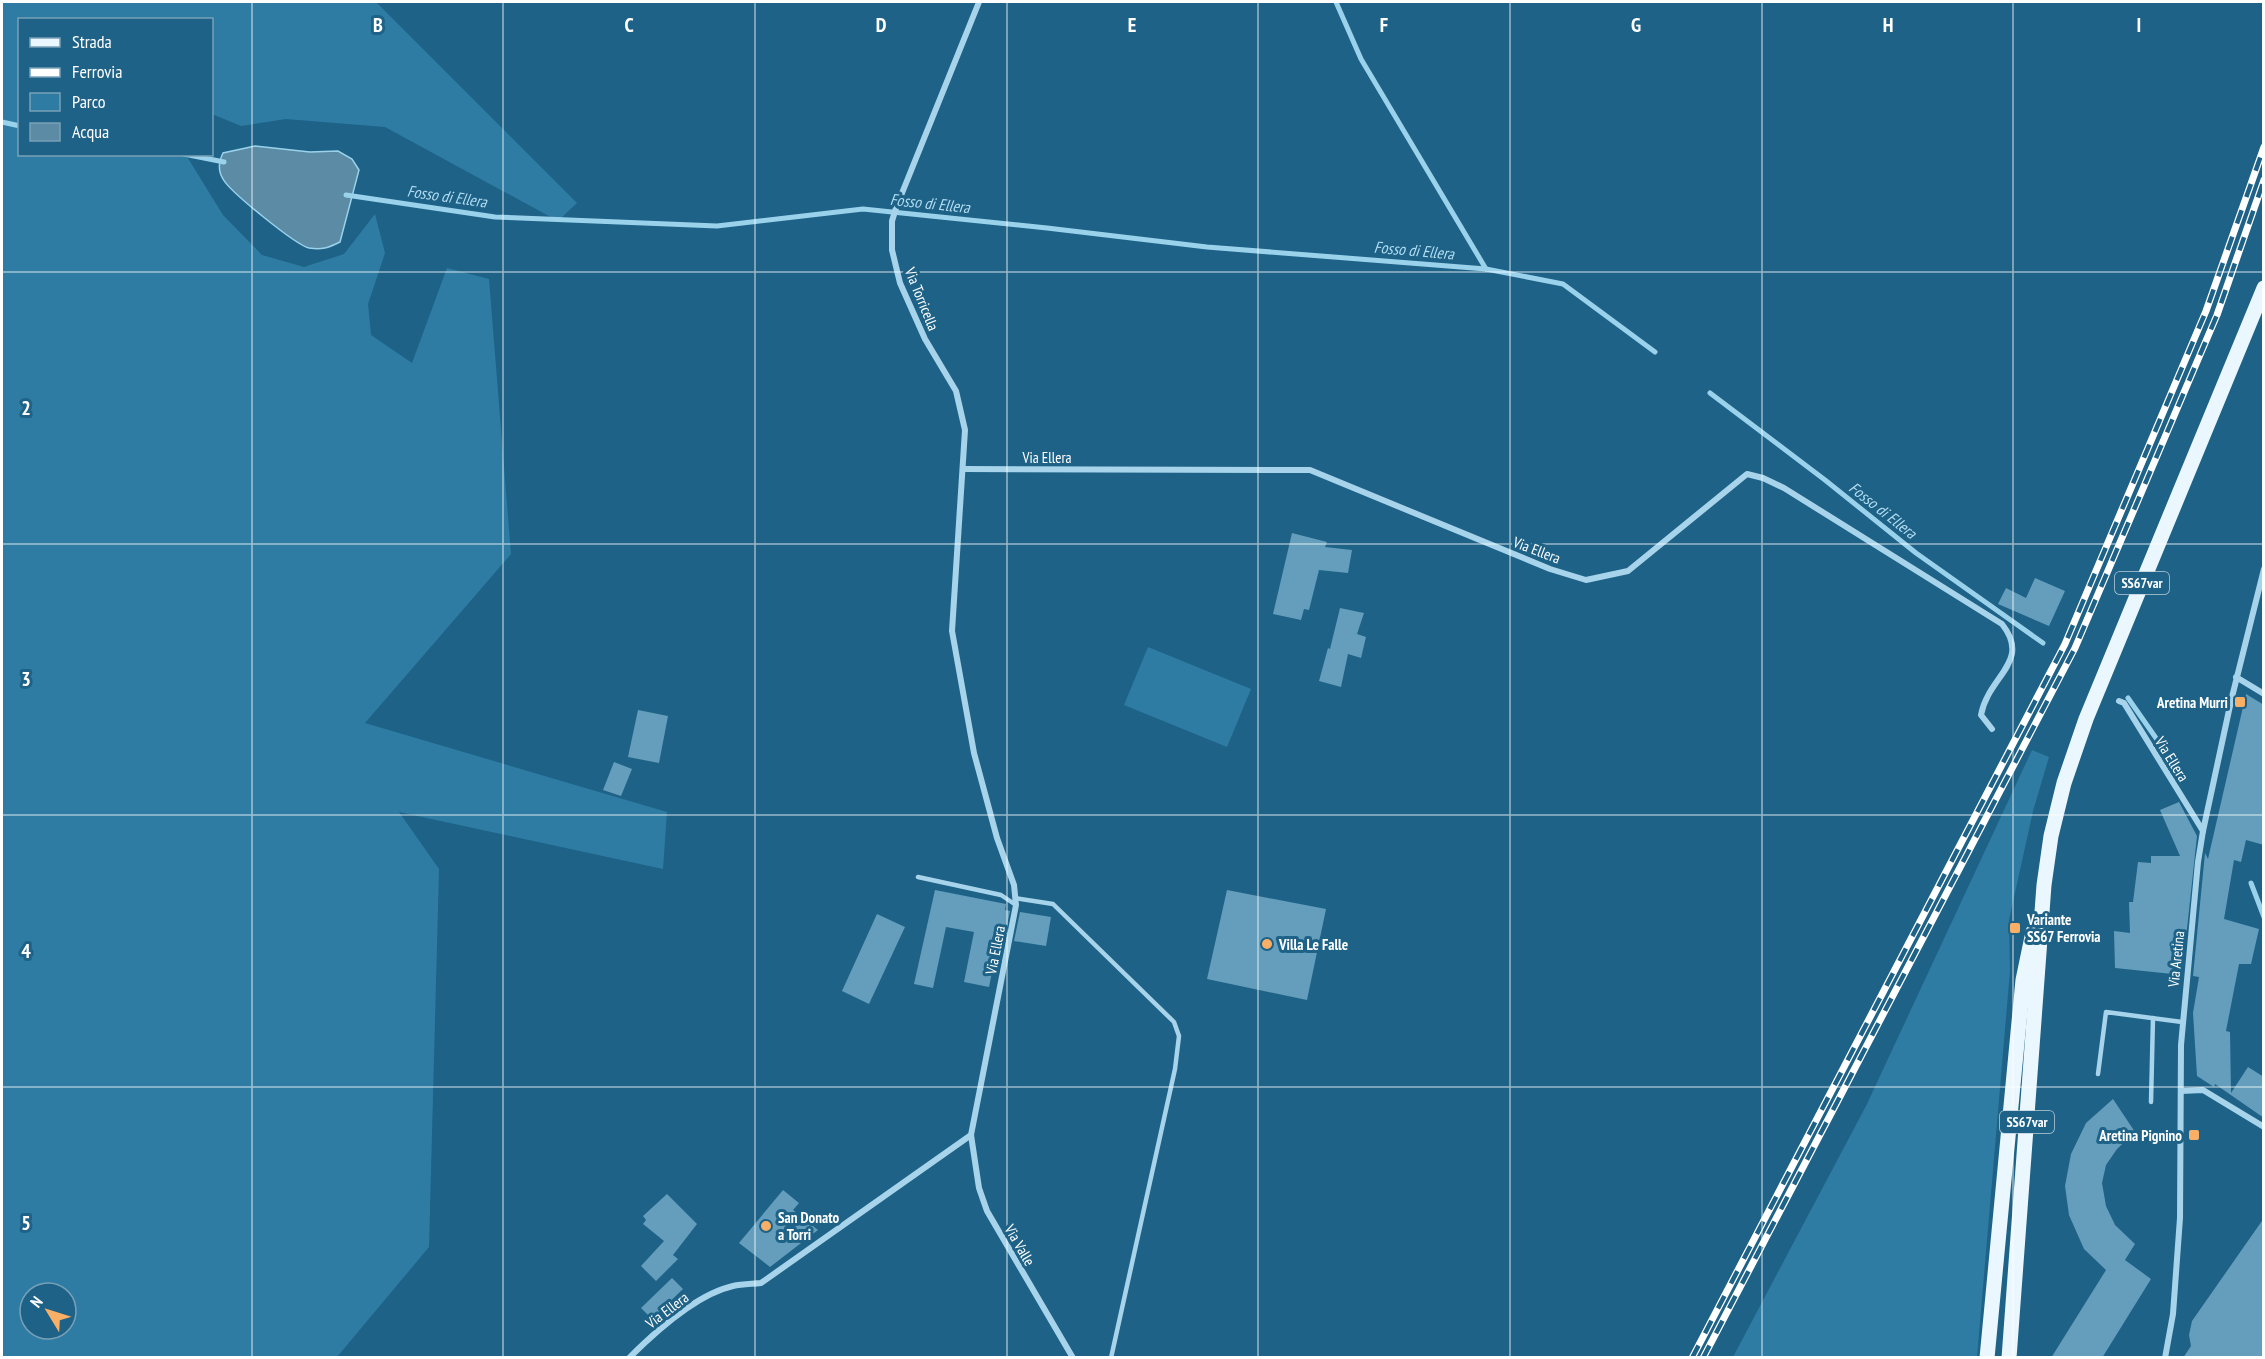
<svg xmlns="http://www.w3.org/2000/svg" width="2265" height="1359" viewBox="0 0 2265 1359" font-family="'PT Sans Narrow',sans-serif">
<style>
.green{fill:#2e7ca3;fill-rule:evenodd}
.water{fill:#5c8ca5;stroke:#9ad2ec;stroke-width:1.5}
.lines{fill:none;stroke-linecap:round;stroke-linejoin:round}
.stream{stroke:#9ad2ec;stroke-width:5}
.building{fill:#649ebc}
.lane{stroke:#a7d4eb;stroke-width:4.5}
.street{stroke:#a7d4eb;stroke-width:6}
.primary{stroke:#ebf7fe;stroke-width:15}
.rail-casing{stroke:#fff;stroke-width:7}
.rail{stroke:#1e6287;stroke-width:4.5;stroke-dasharray:14;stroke-linecap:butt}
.grid{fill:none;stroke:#fff;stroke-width:1.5;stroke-opacity:0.55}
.poi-dot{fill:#faaf66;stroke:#1e6287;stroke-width:2}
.labels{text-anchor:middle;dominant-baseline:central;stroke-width:6;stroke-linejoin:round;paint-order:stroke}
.shield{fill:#1e6287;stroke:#bcd0db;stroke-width:1.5}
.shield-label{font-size:14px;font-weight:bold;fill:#fff}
.street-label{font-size:15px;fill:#fff;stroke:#1e6287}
.poi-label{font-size:15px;font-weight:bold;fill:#fff;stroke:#1e6287;text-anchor:start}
.water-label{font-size:16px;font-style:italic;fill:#b2ddf2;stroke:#1e6287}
.grid-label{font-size:20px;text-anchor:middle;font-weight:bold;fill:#fff;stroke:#1e6287;stroke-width:6;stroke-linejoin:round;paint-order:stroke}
</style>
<rect width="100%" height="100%" fill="#1e6287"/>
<g class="green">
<path d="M 2,2 L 376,2 L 577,203 L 558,221 L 385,127 L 286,119 L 241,126 L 212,114 L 212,20 L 20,20 L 20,154 L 186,155 L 223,215 L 262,255 L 304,267 L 344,254 L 375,214 L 385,253 L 368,304 L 371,335 L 412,363 L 447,268 L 489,279 L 511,554 L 365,723 L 667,812 L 663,869 L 399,812 L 439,869 L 429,1247 L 337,1357 L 2,1357 ZM 30,1293 L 66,1293 L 66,1329 L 30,1329 Z"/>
<path d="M 1148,647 L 1251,689 L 1227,747 L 1124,705 Z"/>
<path d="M 2032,750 L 2049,757 L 2033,811 L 2009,920 L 2010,971 L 1977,1357 L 1733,1357 L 1866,1106 Z"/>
</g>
<path class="water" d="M 255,146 L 310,152 L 338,151 L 352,159 L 359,170 L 340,242 C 328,248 322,250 309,248 C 296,245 230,192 223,179 C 218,171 219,161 223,153 Z"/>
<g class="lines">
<g class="stream">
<path d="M 1336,2 L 1361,59 L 1486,269"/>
<path d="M 2,122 L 20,126"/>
<path d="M 184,154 L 224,162"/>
<path d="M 346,195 L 495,217 L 717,226 L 863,209 L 1047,228 L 1207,247 L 1486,269 L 1563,284 L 1655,352"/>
<path d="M 1710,393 L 1825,480 L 1916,553 L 2043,643"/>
<path d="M 2128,698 L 2165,751"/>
<path d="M 2251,883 L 2264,917"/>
</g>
</g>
<g class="building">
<path d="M 1292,533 L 1327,542 L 1325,547 L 1352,550 L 1348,573 L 1319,570 L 1309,610 L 1304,609 L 1301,620 L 1273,614 Z"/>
<path d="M 2035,578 L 2065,591 L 2049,626 L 1998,604 L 2006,588 L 2026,598 Z"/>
<path d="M 1340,608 L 1364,613 L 1357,634 L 1366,637 L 1361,658 L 1348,654 L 1341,687 L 1319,681 L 1328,648 L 1330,649 Z"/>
<path d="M 2246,694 L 2264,705 L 2264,845 L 2246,840 L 2241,862 L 2234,860 L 2224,919 L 2259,929 L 2251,964 L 2239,964 L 2226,1031 L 2230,1032 L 2231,1093 L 2248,1067 L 2264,1077 L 2264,1118 L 2215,1084 L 2214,1087 L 2197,1076 L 2193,1013 L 2199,977 L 2193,976 L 2205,853 L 2208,859 Z"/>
<path d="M 638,710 L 668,716 L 659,763 L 628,757 Z"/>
<path d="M 614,762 L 632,769 L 621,796 L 603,790 Z"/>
<path d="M 2179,802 L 2197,836 L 2182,975 L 2115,968 L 2114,931 L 2130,933 L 2129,902 L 2133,902 L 2138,862 L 2151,863 L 2151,856 L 2180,856 L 2160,810 Z"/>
<path d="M 935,890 L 1006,904 L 1005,910 L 1010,911 L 1004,939 L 999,938 L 989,987 L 964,982 L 974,932 L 946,927 L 933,988 L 914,984 Z"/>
<path d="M 1227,890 L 1326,909 L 1307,1000 L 1207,979 Z"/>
<path d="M 1020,912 L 1051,917 L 1046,946 L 1014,941 Z"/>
<path d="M 877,914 L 905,927 L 869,1004 L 842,991 Z"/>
<path d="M 2113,1099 L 2135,1132 L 2117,1149 L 2106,1165 L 2102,1183 L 2106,1206 L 2115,1225 L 2135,1244 L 2125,1260 L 2151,1279 L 2102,1358 L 2051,1358 L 2106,1270 L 2084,1249 L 2069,1215 L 2065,1186 L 2071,1154 L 2086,1123 Z"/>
<path d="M 783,1190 L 799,1203 L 793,1210 L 818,1230 L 770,1267 L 739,1243 Z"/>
<path d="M 667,1194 L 697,1224 L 673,1255 L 678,1259 L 656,1281 L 641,1266 L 664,1241 L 643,1224 L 646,1220 L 643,1216 Z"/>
<path d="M 2264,1218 L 2264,1358 L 2183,1358 L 2191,1346 L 2189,1335 L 2192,1321 Z"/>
<path d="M 672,1278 L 683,1289 L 652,1319 L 641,1308 Z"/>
</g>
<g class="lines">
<g class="lane">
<path d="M 918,877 L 1001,895 L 1016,905"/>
<path d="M 1015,898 L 1053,904 L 1174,1022 L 1179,1036 L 1175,1069 L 1111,1358"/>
<path d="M 2098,1074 L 2106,1012 L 2182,1022"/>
<path d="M 2151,1102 L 2153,1018"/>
</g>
<g class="street">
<path d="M 979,2 L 896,208 L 892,221 L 892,250 L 900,283 L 925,339 L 956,391 L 965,430 L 952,631 L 974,753 L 997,838 L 1014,885 L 1016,905 L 971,1135 L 979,1188 L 987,1211 L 1073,1358"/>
<path d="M 964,469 L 1310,470 L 1550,569 L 1586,580 L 1628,571 L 1747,474 L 1763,478 L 1784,488 L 2002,624 C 2032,662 1988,676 1981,715 L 1992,729"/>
<path d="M 2236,677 L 2264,694"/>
<path d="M 2119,701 L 2124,703 L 2203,831"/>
<path d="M 2181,1091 L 2203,1090 L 2264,1127"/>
<path d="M 629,1358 C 655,1332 697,1294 733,1286 C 742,1284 752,1284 761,1283 L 971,1135"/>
<path d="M 2165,1358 L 2173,1314 L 2180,1218 L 2181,1045 L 2198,862 L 2203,831 L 2231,701 L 2264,569"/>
</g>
<g class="primary">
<path d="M 1987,1358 L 2023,980 L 2033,932"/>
<path d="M 2009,1358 L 2044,885 L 2051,836 L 2064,783 L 2086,719 L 2264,288"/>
</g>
<defs>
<g id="rail">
<path d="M 1692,1358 L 2065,644 L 2206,311 L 2264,147"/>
<path d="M 1703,1358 L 2075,648 L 2217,315 L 2264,180"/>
</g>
</defs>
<use href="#rail" class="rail-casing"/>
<use href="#rail" class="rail"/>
</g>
<path class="grid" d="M 252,2 L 252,1358M 503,2 L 503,1358M 755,2 L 755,1358M 1007,2 L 1007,1358M 1258,2 L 1258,1358M 1510,2 L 1510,1358M 1762,2 L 1762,1358M 2013,2 L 2013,1358M 2,272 L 2264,272M 2,544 L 2264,544M 2,815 L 2264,815M 2,1087 L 2264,1087"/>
<g class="poi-dot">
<rect x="2234" y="696" width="12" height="12" rx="3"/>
<rect x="2009" y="922" width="12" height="12" rx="3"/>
<circle cx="1267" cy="944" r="6"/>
<rect x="2188" y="1129" width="12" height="12" rx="3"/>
<circle cx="766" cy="1226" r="6"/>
</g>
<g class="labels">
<g class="shield">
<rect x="2115" y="572" width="54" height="22" rx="4.5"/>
<rect x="2000" y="1111" width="54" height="22" rx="4.5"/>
</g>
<g class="shield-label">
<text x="2142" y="583">SS67var</text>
<text x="2027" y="1122">SS67var</text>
</g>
<g class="street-label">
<text transform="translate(922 299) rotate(68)">Via Torricella</text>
<text x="1047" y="457">Via Ellera</text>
<text transform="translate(1537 550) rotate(21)">Via Ellera</text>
<text transform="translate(2172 759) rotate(58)">Via Ellera</text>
<text transform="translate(995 950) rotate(-79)">Via Ellera</text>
<text transform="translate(2176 959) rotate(-84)">Via Aretina</text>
<text transform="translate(1020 1245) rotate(60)">Via Valle</text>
<text transform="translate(667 1310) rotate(-37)">Via Ellera</text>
</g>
<g class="poi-label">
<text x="2228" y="702" text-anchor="end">Aretina Murri</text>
<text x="2027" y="919">Variante<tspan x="2027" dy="17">SS67 Ferrovia</tspan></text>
<text x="1279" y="944">Villa Le Falle</text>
<text x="2182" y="1135" text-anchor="end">Aretina Pignino</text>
<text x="778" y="1217">San Donato<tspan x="778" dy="17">a Torri</tspan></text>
</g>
<g class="water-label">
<text transform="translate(447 196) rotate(8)">Fosso di Ellera</text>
<text transform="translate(930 203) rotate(6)">Fosso di Ellera</text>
<text transform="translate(1414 250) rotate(5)">Fosso di Ellera</text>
<text transform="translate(1883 510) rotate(38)">Fosso di Ellera</text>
</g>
</g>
<g class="grid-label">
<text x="378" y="32">B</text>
<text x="629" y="32">C</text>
<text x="881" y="32">D</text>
<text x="1132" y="32">E</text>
<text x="1384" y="32">F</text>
<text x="1636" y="32">G</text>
<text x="1888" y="32">H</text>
<text x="2139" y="32">I</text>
<text x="26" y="415">2</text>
<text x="26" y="686">3</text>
<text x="26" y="958">4</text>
<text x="26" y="1230">5</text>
</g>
<rect width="2265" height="1359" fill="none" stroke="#ffffff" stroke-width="6"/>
<rect x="18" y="18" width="195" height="138" fill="#1e6287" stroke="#78a1b7" stroke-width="1.5"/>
<rect x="30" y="38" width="30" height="9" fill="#ebf7fe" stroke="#78a1b7" stroke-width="1.5"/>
<text x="72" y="48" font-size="18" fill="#ffffff">Strada</text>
<rect x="30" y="68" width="30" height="9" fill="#ffffff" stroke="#78a1b7" stroke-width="1.5"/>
<text x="72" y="78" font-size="18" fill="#ffffff">Ferrovia</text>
<rect x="30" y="93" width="30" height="18" fill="#2e7ca3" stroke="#78a1b7" stroke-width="1.5"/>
<text x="72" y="108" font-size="18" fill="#ffffff">Parco</text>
<rect x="30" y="123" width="30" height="18" fill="#5c8ca5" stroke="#78a1b7" stroke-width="1.5"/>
<text x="72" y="138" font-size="18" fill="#ffffff">Acqua</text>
<g transform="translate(48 1311) rotate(308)"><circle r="28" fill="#1e6287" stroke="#78a1b7" stroke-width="1.5"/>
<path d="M0-4.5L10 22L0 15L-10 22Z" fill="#faaf66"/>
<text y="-9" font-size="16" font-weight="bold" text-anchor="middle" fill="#ffffff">N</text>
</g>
</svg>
